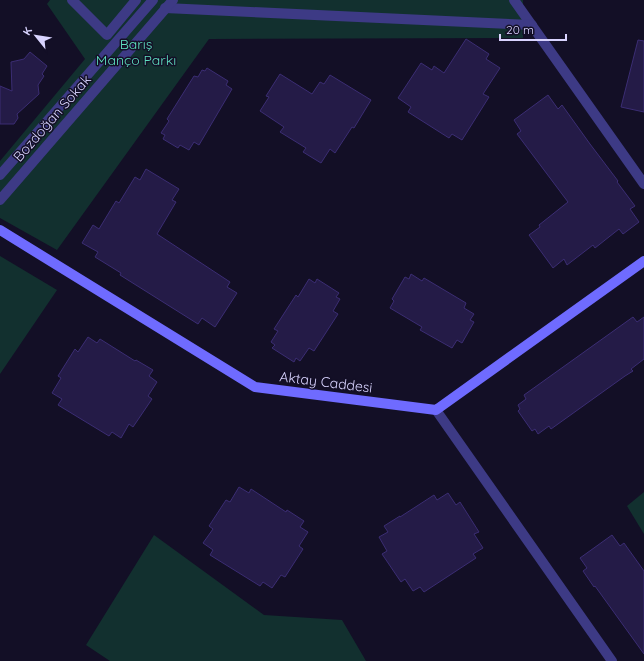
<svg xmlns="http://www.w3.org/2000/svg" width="644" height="661" viewBox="0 0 644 661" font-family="Quicksand,sans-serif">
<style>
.green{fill:#12302f}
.building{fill:#241b47;stroke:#3b2d73}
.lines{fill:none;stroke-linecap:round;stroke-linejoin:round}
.lane{stroke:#3d3a85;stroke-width:10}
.street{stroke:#3d3a85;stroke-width:10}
.secondary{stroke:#6f6bff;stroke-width:10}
.labels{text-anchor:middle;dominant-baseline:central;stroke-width:3;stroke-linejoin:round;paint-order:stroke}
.park-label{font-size:14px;fill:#5fe0c0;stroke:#130f26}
.street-label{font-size:14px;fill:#d9d4ff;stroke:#130f26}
</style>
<rect width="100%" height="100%" fill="#130f26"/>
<g class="green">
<path d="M 50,0 L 523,0 L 523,38 L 209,39 L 57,250 L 0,218 L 0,161 L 85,59 L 47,4 Z"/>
<path d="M 0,256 L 57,290 L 0,374 Z"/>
<path d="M 644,492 L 644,534 L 627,506 Z"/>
<path d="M 154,535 L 264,615 L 342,620 L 366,661 L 110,661 L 86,645 Z"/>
</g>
<g class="building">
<path d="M 466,39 L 489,54 L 486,59 L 500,68 L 483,94 L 489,97 L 462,140 L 452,134 L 449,138 L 408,112 L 411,107 L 398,98 L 421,63 L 432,70 L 434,66 L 444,73 Z"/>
<path d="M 638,40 L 644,41 L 644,112 L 621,107 Z"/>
<path d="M 30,52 L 47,66 L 42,74 L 44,76 L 38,85 L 39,94 L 17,114 L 18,118 L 14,124 L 0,124 L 0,86 L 12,91 L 11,62 L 24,59 Z"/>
<path d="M 207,68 L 228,81 L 226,85 L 232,89 L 199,145 L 194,142 L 189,150 L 180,145 L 178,148 L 163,139 L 165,135 L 161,133 L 169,121 L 167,119 L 194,76 L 198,77 L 202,70 L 205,71 Z"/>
<path d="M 280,74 L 312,94 L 320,82 L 324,84 L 330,75 L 371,100 L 354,128 L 352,127 L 335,153 L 330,149 L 321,163 L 303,152 L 306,148 L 280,132 L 284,127 L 260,111 L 269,97 L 266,96 Z"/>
<path d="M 548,95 L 558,109 L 562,105 L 590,144 L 618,181 L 617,182 L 635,206 L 630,209 L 639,222 L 623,234 L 619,229 L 595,248 L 593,245 L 567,265 L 564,259 L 553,268 L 529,235 L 540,227 L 539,225 L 568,202 L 517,134 L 521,131 L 514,120 Z"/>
<path d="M 146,169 L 179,189 L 172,200 L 176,202 L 157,234 L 230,282 L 227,287 L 237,293 L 215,327 L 202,318 L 198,324 L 120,275 L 121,273 L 95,257 L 98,252 L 82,243 L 93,225 L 99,229 L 116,201 L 119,203 L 135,177 L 140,180 Z"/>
<path d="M 411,274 L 422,281 L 424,278 L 466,303 L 464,308 L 474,314 L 470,320 L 474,322 L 462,343 L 457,340 L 452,348 L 420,330 L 422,327 L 390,308 L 394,301 L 392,299 L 405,277 L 409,279 Z"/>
<path d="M 309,279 L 315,283 L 317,279 L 339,293 L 336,297 L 340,299 L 333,311 L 338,314 L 314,351 L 309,348 L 300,361 L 296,358 L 294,362 L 272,348 L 275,345 L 271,342 L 278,331 L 274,329 L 296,295 L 298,297 Z"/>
<path d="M 633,317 L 637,322 L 644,317 L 644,359 L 631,369 L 633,371 L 625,376 L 551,429 L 549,426 L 538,434 L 535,429 L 532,431 L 518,411 L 520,409 L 518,405 L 526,399 L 524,395 Z"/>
<path d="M 88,337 L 97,343 L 100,339 L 135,361 L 136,360 L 153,370 L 149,376 L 157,382 L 148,396 L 152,399 L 133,427 L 129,424 L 121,438 L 112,432 L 109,436 L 58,405 L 62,399 L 52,393 L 61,378 L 58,376 L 75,349 L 78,352 Z"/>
<path d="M 239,487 L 249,493 L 251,489 L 286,512 L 287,510 L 304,521 L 300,527 L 308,532 L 299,546 L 303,549 L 285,577 L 281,575 L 272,588 L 263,582 L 260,586 L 210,555 L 213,550 L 203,543 L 213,529 L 209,526 L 226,500 L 230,502 Z"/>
<path d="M 448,493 L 456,505 L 460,502 L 479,532 L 474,534 L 483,548 L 473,554 L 476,558 L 424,592 L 420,587 L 413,591 L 405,579 L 401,582 L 382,554 L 387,551 L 379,537 L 388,532 L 384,526 L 400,516 L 400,517 L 434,495 L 437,500 Z"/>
<path d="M 612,535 L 620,546 L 624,543 L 644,571 L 644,654 L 595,586 L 594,587 L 583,571 L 587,568 L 580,558 Z"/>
</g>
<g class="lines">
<path class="lane" d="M 72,0 L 107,35 L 136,0"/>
<g class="street">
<path d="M 514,0 L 644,184"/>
<path d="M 165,8 L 532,25"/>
<path d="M 0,175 L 153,0"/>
<path d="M 0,200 L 173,0"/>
<path d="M 436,410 L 612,661"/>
</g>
<path class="secondary" d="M 0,230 L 255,387 L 436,410 L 644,261"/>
</g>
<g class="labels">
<g class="park-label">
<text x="136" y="44">Barış<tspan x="136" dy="16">Manço Parkı</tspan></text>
</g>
<g class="street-label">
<text transform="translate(52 118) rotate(-49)">Bozdoğan Sokak</text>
<text transform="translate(326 382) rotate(7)">Aktay Caddesi</text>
</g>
</g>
<g transform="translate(36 36) rotate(300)" stroke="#130f26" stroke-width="3" paint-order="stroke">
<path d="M0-3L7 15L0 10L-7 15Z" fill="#d9d4ff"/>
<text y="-6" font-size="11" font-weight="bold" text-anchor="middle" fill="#d9d4ff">K</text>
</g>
<path d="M500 34v6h66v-6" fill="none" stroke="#d9d4ff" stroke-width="2"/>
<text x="506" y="34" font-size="12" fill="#d9d4ff" stroke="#130f26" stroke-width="3" paint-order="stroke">20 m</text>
</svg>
